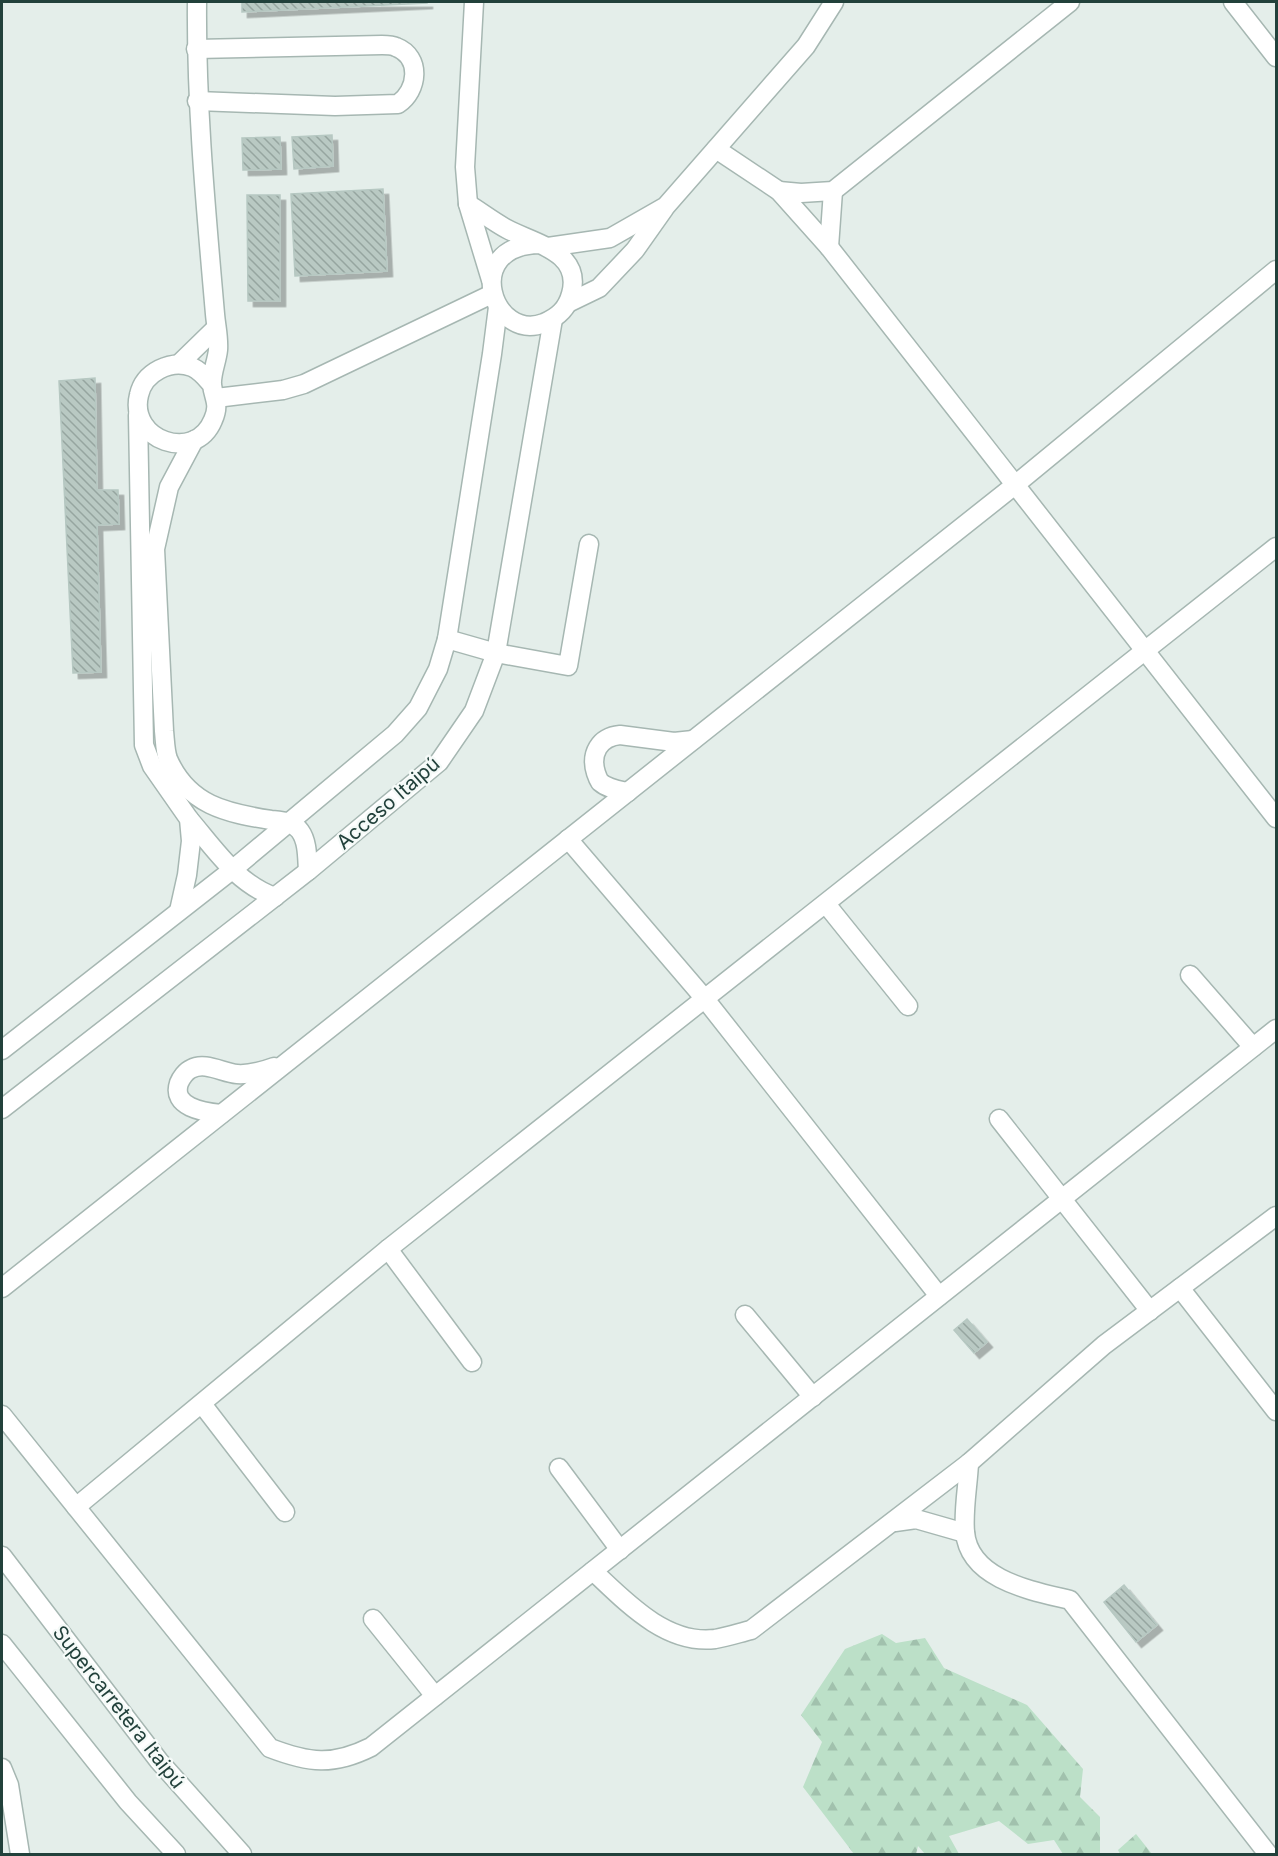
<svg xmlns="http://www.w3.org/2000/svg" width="1278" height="1856" viewBox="0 0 1278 1856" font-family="Inter,sans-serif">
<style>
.forest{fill:url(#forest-firs)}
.building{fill:url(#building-back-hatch);stroke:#b6c8c2;stroke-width:1.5;filter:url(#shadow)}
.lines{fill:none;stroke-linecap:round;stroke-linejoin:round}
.minor-casing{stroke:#a6b7b2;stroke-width:21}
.minor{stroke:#fff;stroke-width:18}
.labels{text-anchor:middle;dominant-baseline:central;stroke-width:4.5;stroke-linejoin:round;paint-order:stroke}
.street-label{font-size:20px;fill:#22413b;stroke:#f5faf8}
</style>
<defs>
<pattern id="forest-firs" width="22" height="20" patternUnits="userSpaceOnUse" patternTransform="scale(1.5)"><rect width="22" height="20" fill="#bce0c8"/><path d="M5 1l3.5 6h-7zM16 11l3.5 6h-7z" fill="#a1c1ad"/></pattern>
<pattern id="building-back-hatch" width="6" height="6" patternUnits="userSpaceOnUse" patternTransform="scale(1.5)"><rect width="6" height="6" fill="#b9c9c3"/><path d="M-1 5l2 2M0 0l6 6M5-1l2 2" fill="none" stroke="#96a5a0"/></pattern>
<filter id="shadow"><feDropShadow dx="5.5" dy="5.5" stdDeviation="0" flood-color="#0004"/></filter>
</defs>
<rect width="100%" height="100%" fill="#e4eeea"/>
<g class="forest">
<path d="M 882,1634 L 896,1643 L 925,1638 L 944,1668 L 1027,1705 L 1083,1769 L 1080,1797 L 1100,1817 L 1100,1854 L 1063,1854 L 1054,1840 L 1028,1844 L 999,1821 L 949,1836 L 959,1854 L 925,1854 L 918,1846 L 916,1854 L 854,1854 L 803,1787 L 822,1742 L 801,1715 L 845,1649 Z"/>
<path d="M 1136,1834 L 1152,1854 L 1120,1854 L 1118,1850 Z"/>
</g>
<g class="building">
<path d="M 242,2 L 427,2 L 427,3 L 242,12 Z"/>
<path d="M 332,135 L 333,166 L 294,169 L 292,137 Z"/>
<path d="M 280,137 L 281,169 L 243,170 L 242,138 Z"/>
<path d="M 383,189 L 387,271 L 295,276 L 291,194 Z"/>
<path d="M 247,195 L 280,195 L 280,301 L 248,301 Z"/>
<path d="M 95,378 L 97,490 L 118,490 L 119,524 L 97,525 L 101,672 L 73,673 L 59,381 Z"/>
<path d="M 967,1319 L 987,1342 L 974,1353 L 954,1330 Z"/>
<path d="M 1124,1585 L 1157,1625 L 1136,1642 L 1104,1602 Z"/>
</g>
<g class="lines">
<defs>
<g id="minor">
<path d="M 197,2 C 196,106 206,210 215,314 C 216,326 219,338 218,350 C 217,361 211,374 212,385 C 214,400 220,404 213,420 C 195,464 128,440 139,395 C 144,372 171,359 192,367 C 201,371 206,378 212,385"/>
<path d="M 474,2 L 465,167 L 468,204 L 491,280"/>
<path d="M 1233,2 L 1276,57"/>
<path d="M 196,49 L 382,45 C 386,45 392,45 396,47 C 422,57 418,91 398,104 L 335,106 L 197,101"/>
<path d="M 716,149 L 779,191 L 829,247 L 1276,818"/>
<path d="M 779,191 L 801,193 L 833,191 L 1070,2"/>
<path d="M 468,204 C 481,212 494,222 507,229 C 533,243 583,252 571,294 C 567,309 558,317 544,323 C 493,343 460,246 539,244"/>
<path d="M 548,247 L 610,238 L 666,206 L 806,46 L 834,2"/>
<path d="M 829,247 L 833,191"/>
<path d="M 568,303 L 599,288 L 635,250 L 664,209"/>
<path d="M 179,364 L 216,328"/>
<path d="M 216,398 L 283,390 L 304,384 L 492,294"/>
<path d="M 138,415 L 144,745 L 152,766 L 189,819 L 191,841 L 187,875 L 179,911"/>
<path d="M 194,440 L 169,487 L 155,549 L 164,731 C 165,740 165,751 168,759 C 188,805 226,813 271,820 C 281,821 293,821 300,831 C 308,842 307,858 308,871"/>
<path d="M 447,639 L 496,653 L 568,666 L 589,544"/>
<path d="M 628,792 C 618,790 608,789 600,782 C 598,779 597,776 596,773 C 590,754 599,737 620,735 L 674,742 L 693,740"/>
<path d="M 189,819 C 214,848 237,884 275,897"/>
<path d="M 568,839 L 705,999 L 939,1296"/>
<path d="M 826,904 L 908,1006"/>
<path d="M 1190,975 L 1253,1047"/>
<path d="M 2,1050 L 232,870 L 395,734 L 418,708 L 438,669 L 447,639 L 492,354 L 498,307"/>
<path d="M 2,1109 L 308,871 L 439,762 L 474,711 L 496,653 L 553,319"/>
<path d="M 221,1114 C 203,1112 171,1107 179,1083 C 181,1078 186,1071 191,1069 C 205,1061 223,1073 237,1074 C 250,1075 263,1071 274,1067"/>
<path d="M 999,1119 L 1150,1311"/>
<path d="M 388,1249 L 472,1362"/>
<path d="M 2,1288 L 1015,485 L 1276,270"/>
<path d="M 1180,1288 L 1276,1411"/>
<path d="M 745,1315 L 813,1397"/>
<path d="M 202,1404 L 285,1512"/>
<path d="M 2,1415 L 270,1748 C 309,1763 333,1766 371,1747 L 1276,1029"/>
<path d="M 969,1463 C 968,1485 963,1510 965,1532 C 969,1580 1033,1591 1070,1600 L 1268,1854"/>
<path d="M 559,1468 L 620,1550"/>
<path d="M 76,1507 L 388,1249 L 1276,547"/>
<path d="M 895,1522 L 916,1519 L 965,1533"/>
<path d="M 2,1556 L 159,1761 L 242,1854"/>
<path d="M 593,1571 C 626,1602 666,1645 715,1639 C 727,1637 739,1633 751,1630 L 969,1463 L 1104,1345 L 1276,1216"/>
<path d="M 373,1619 L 435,1696"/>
<path d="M 2,1644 L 128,1802 L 176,1854"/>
<path d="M 2,1768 L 9,1785 L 20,1854"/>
</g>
</defs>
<use href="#minor" class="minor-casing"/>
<use href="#minor" class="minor"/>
</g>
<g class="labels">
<g class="street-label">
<text transform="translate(388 803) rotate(-41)">Acceso Itaipú</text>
<text transform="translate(119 1707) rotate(52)">Supercarretera Itaipú</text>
</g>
</g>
<rect width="1278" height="1856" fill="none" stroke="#22413b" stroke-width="6"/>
</svg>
